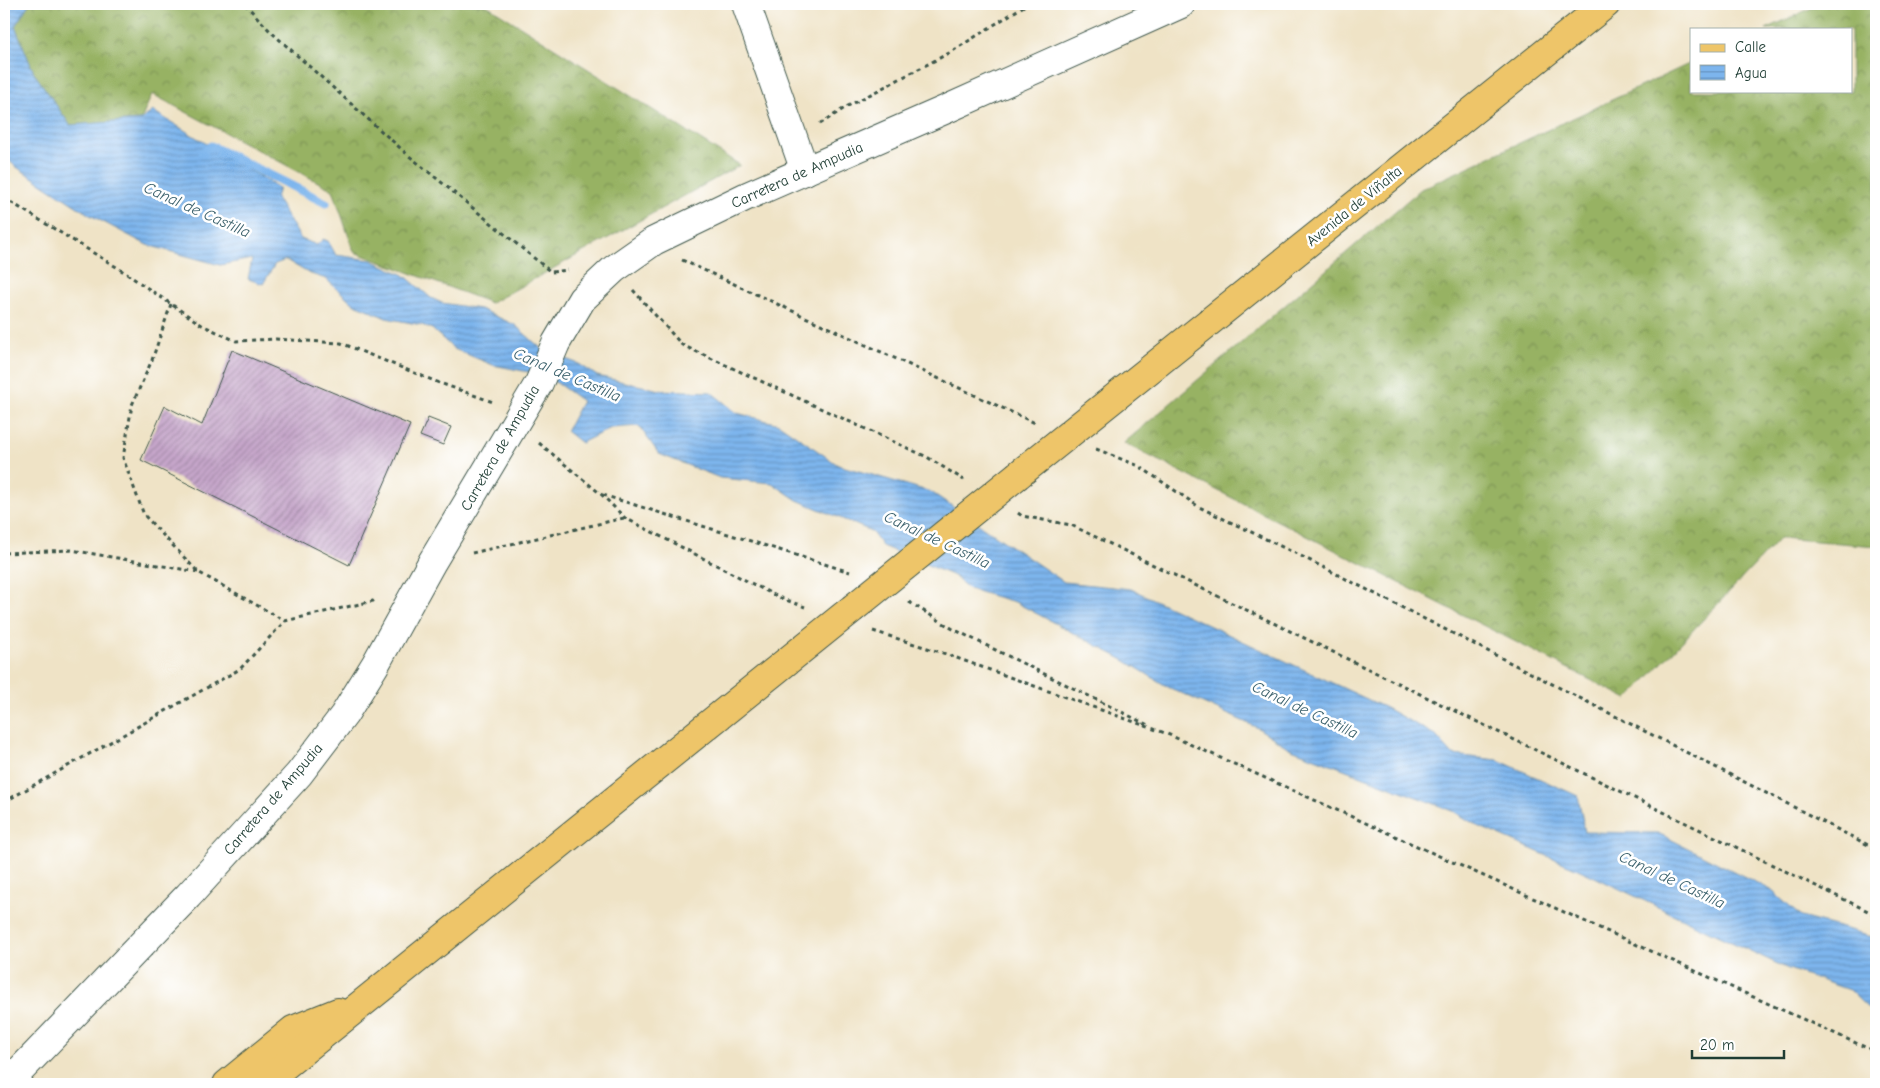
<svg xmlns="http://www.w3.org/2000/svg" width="1880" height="1088" viewBox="0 0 1880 1088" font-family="'Comic Neue',sans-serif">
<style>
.forest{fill:url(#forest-crowns);stroke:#5b784c}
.water{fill:url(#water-rules);stroke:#4e7990}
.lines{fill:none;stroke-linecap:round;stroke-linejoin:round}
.stream{stroke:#7db5ed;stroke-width:9}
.building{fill:url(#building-hatch)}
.minor-casing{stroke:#3e564a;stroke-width:30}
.major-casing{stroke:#3e564a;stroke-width:30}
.path{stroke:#3e564a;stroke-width:3;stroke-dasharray:4 4;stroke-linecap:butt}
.minor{stroke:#fff;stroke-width:28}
.major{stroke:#eec569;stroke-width:28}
.major-bridge-casing{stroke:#3e564a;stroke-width:30;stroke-linecap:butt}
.major-bridge{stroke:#eec569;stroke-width:28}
.labels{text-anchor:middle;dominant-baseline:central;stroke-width:5;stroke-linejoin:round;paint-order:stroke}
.street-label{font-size:15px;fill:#1f3d34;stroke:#fff}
.water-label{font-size:16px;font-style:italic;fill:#3b616c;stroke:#fff}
</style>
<defs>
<pattern id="forest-crowns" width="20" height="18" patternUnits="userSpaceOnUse" patternTransform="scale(1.25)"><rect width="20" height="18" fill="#97b264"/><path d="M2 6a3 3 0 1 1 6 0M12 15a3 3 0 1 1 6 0" fill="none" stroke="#7b9253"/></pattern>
<pattern id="water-rules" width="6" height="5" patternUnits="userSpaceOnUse" patternTransform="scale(1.25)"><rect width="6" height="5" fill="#7db5ed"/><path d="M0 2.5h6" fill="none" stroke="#6694c1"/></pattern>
<pattern id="building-hatch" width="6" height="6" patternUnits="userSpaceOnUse" patternTransform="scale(1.25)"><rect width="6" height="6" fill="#c6a6ca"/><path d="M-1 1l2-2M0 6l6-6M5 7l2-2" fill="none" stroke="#a088a5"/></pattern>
</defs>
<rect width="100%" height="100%" fill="#fff"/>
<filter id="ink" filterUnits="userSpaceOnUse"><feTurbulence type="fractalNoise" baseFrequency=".02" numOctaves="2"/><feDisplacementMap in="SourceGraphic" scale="10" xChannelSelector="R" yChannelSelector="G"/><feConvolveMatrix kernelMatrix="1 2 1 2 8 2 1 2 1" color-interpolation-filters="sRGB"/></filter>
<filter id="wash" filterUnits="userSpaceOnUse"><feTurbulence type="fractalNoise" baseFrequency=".0096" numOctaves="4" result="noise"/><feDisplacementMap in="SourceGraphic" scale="20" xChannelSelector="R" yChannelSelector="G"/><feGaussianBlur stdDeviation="1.12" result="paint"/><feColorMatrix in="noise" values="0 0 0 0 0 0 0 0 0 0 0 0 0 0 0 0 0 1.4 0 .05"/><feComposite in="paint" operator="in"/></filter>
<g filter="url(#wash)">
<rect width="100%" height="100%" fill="#efe3c6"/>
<g class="forest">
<path d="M 29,4 L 485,4 L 740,165 L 491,303 L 354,252 L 333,190 L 152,94 L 141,120 L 70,125 L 34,73 L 15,26 Z"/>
<path d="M 1820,4 L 1876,4 L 1876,546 L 1780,538 L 1628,699 L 1124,443 L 1421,189 L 1691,63 L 1691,91 L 1851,91 L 1851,29 L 1766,29 Z"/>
</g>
<path class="water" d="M 4,4 L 29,4 L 15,26 L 34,73 L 70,125 L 141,120 L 153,111 L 279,188 L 276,198 L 301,239 L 317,245 L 323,239 L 328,241 L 336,255 L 371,260 L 404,275 L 431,298 L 442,303 L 480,309 L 515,325 L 544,351 L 579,364 L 597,376 L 660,390 L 711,392 L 737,413 L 779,424 L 838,465 L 931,492 L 1064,582 L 1131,589 L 1386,708 L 1435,735 L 1453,755 L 1498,760 L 1578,796 L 1585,832 L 1658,833 L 1771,890 L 1801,917 L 1876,937 L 1876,1016 L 1849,990 L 1786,968 L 1580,870 L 1478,826 L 1453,811 L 1289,748 L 1258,728 L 1168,687 L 1124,660 L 1015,602 L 969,589 L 954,576 L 882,546 L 871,531 L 797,500 L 772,483 L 720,478 L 659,454 L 639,426 L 611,428 L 581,443 L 566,431 L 582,401 L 557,383 L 534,373 L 493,365 L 454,349 L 432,329 L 422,325 L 386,318 L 353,303 L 326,279 L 308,273 L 286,260 L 275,264 L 263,284 L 248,279 L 252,259 L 220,265 L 147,245 L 90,215 L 15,166 L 4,156 Z"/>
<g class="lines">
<path class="stream" d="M 202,153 L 211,146 L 326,203"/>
</g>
<g id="blocks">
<g class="building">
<path d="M 232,350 L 410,425 L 349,565 L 141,460 L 165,406 L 202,425 Z"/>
<path d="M 428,418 L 451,427 L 443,445 L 420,436 Z"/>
</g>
</g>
</g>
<g filter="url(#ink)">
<use href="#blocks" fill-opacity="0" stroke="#3e564a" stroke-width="1"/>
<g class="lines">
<defs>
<g id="minor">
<path d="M 746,4 L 805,171"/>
<path d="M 7,1084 L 188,896 L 299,774 L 344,715 L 375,665 L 432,562 L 539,383 L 556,343 L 582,299 L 614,269 L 654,241 L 745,197 L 949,108 L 1181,4"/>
</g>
<g id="major">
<path d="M 1018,475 L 1606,4"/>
<path d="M 227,1084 L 293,1030 L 338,1012"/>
<path d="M 262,1084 L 852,609"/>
</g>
</defs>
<use href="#minor" class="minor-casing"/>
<use href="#major" class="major-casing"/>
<g class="path">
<path d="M 245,4 L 271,32 L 408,155 L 551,272 L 568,270"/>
<path d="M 820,124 L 848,106 L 951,52 L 1027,4"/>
<path d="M 4,198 L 118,268 L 202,325 L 236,341 L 276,339 L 341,343 L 437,382 L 493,402"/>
<path d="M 682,260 L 1035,423"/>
<path d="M 633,290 L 682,345 L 927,457 L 964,480"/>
<path d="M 171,304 L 152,360 L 132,405 L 123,458 L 144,515 L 198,572 L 285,621"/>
<path d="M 539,443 L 602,495 L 625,518 L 778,597 L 805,607"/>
<path d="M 1096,449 L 1139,466 L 1199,507 L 1299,555 L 1876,849"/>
<path d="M 603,495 L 850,572"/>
<path d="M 1018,513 L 1022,516 L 1071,525 L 1876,915"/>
<path d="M 4,553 L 71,550 L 198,572"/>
<path d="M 472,553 L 624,518"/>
<path d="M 909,602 L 953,629 L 1150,726"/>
<path d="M 873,631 L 940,652 L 1165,733 L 1876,1052"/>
<path d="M 4,802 L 240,669 L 285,621 L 373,601 L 377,598"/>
</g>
<use href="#minor" class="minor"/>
<use href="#major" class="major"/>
<defs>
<path id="major-bridge" d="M 852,609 L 1018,475"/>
</defs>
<use href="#major-bridge" class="major-bridge-casing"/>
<use href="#major-bridge" class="major-bridge"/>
</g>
</g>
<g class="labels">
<g class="street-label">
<text transform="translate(797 175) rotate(-24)">Carretera de Ampudia</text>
<text transform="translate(1354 206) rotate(-39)">Avenida de Viñalta</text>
<text transform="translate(500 448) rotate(-60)">Carretera de Ampudia</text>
<text transform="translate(273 799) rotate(-49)">Carretera de Ampudia</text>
</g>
<g class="water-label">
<text transform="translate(197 210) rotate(24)">Canal de Castilla</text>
<text transform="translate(567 375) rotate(23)">Canal de Castilla</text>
<text transform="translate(937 540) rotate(25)">Canal de Castilla</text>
<text transform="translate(1305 710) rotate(25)">Canal de Castilla</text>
<text transform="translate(1672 880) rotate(25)">Canal de Castilla</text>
</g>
</g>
<rect width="1880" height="1088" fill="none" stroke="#fff" stroke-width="20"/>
<rect x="1690" y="28" width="162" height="65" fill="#ffffff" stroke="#a5b1ae"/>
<rect x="1700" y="44" width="25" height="8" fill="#eec569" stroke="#a5b1ae"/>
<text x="1735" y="52" font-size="15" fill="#1f3d34">Calle</text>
<rect x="1700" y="65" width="25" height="15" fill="url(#water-rules)" stroke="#a5b1ae"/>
<text x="1735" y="78" font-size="15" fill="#1f3d34">Agua</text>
<path d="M1692 1050v8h92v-8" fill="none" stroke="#1f3d34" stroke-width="2.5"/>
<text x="1700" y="1050" font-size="15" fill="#1f3d34" stroke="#ffffff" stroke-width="4" paint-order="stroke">20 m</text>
</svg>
